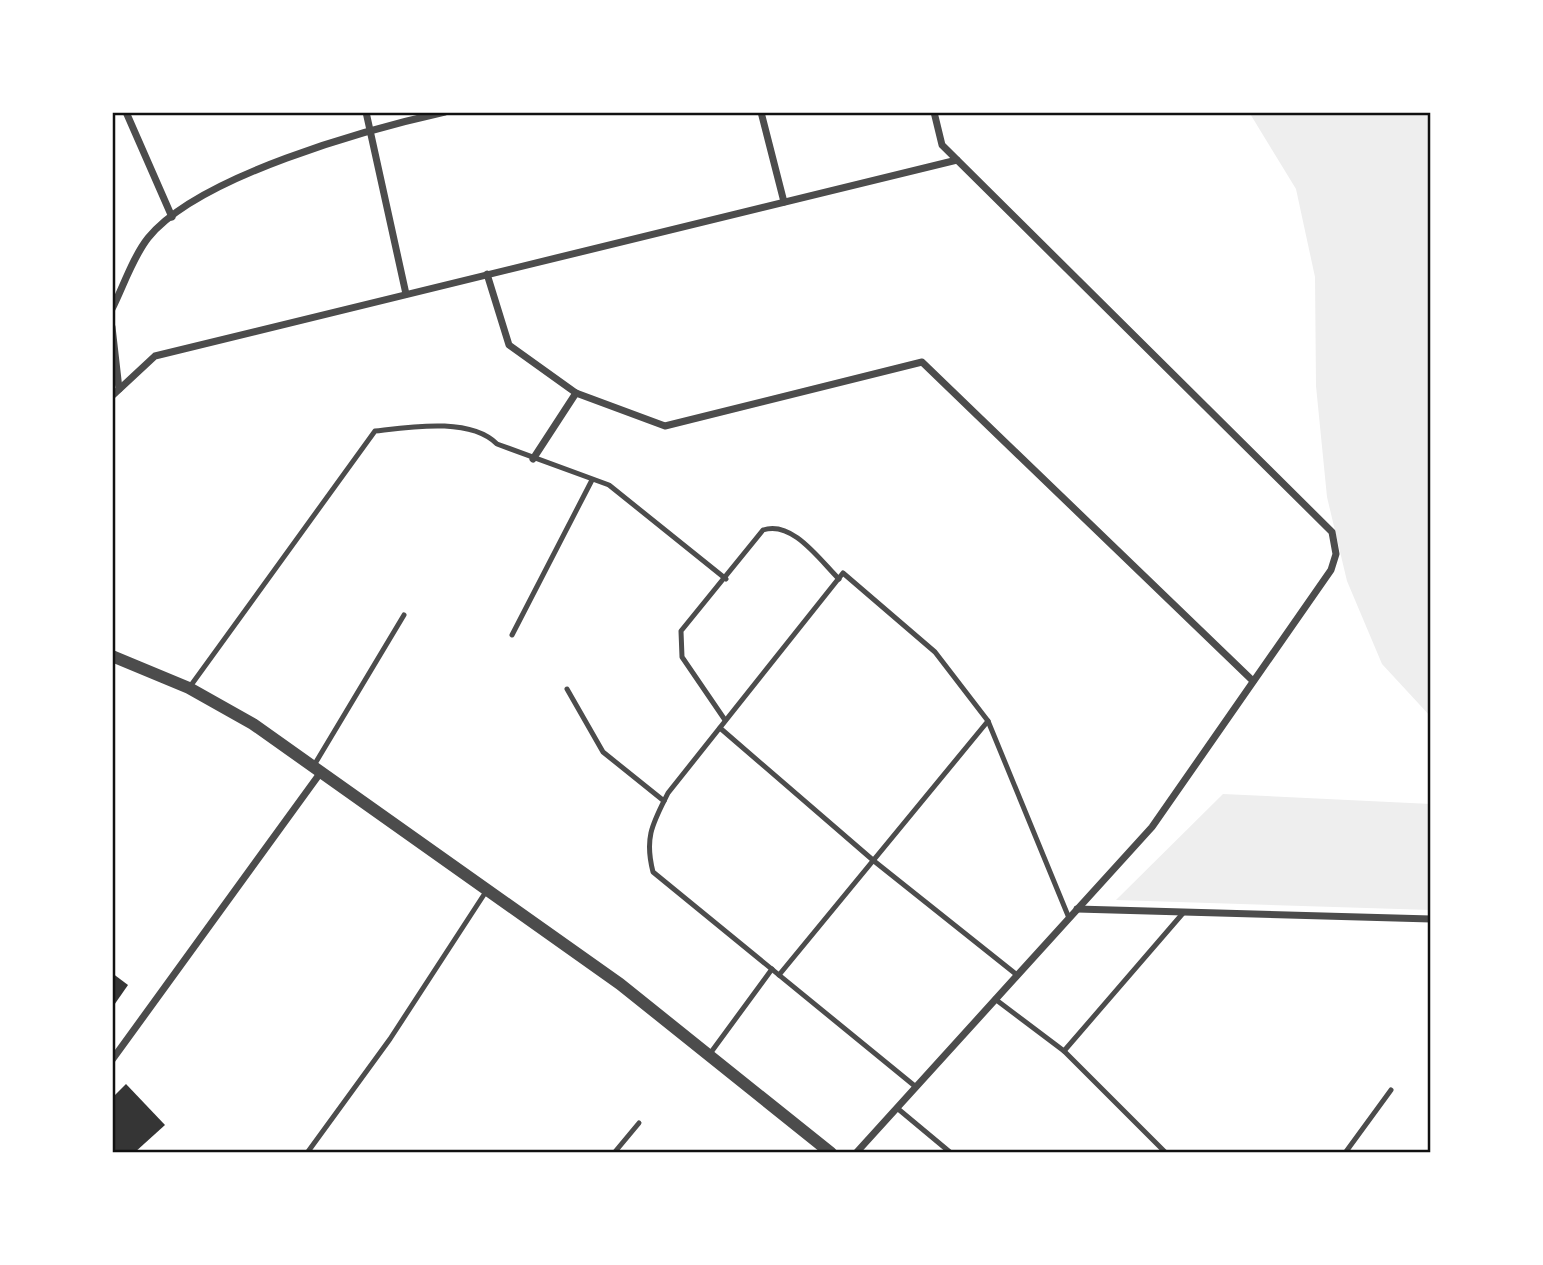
<svg xmlns="http://www.w3.org/2000/svg" width="1543" height="1265" viewBox="0 0 1543 1265" font-family="Signika,sans-serif">
<style>
.green{fill:#eee}
.building{fill:#353535}
.lines{fill:none;stroke-linecap:round;stroke-linejoin:round}
.service{stroke:#4c4c4c;stroke-width:5}
.minor{stroke:#4c4c4c;stroke-width:7}
.tertiary{stroke:#4c4c4c;stroke-width:12}
.neatline{fill:none;stroke:#111;stroke-width:2.5}
</style>
<rect width="100%" height="100%" fill="#fff"/>
<g class="green">
<path d="M 1249,112 L 1431,112 L 1431,717 L 1382,664 L 1347,581 L 1327,497 L 1316,386 L 1315,277 L 1296,189 Z"/>
<path d="M 1223,794 L 1431,804 L 1431,910 L 1116,900 Z"/>
</g>
<g class="building">
<path d="M 112,973 L 128,985 L 112,1008 Z"/>
<path d="M 126,1084 L 165,1125 L 134,1153 L 112,1153 L 112,1098 Z"/>
</g>
<g class="lines">
<g class="service">
<path d="M 512,635 L 592,480"/>
<path d="M 189,688 L 375,431 C 410,427 470,417 497,444 L 609,485 L 726,579"/>
<path d="M 567,689 L 603,752 L 664,801"/>
<path d="M 725,720 L 682,657 L 681,631 L 763,530 C 792,520 819,559 839,579"/>
<path d="M 720,728 L 874,861 L 1017,975"/>
<path d="M 313,767 L 404,615"/>
<path d="M 779,975 L 988,721"/>
<path d="M 995,999 L 1064,1051 L 1166,1153"/>
<path d="M 1064,1051 L 1184,912"/>
<path d="M 709,1055 L 772,969"/>
<path d="M 916,1087 L 653,872 C 644,837 653,823 668,793 L 843,573 L 935,652 L 988,721 L 1069,918"/>
<path d="M 897,1108 L 951,1153"/>
<path d="M 307,1153 L 390,1039 L 487,890"/>
<path d="M 614,1153 L 639,1123"/>
<path d="M 1345,1153 L 1391,1090"/>
</g>
<g class="minor">
<path d="M 126,112 L 172,217"/>
<path d="M 366,112 L 406,294"/>
<path d="M 761,112 L 784,202"/>
<path d="M 487,274 L 509,345 L 576,393 L 665,426 L 922,362 L 1253,681"/>
<path d="M 112,309 C 123,287 133,257 148,238 C 198,176 368,129 445,112"/>
<path d="M 112,327 L 119,389"/>
<path d="M 112,396 L 155,356 L 957,160"/>
<path d="M 533,459 L 576,393"/>
<path d="M 1077,909 L 1431,919"/>
<path d="M 112,1060 L 321,772"/>
<path d="M 856,1153 L 1152,827 L 1331,570 L 1336,554 L 1332,532 L 942,145 L 934,112"/>
</g>
<path class="tertiary" d="M 112,656 L 189,688 L 253,724 L 620,984 L 831,1153"/>
</g>
<rect width="1543" height="1265" fill="none" stroke="#ffffff" stroke-width="228"/>
<rect x="114" y="114" width="1315" height="1037" class="neatline"/>
</svg>
